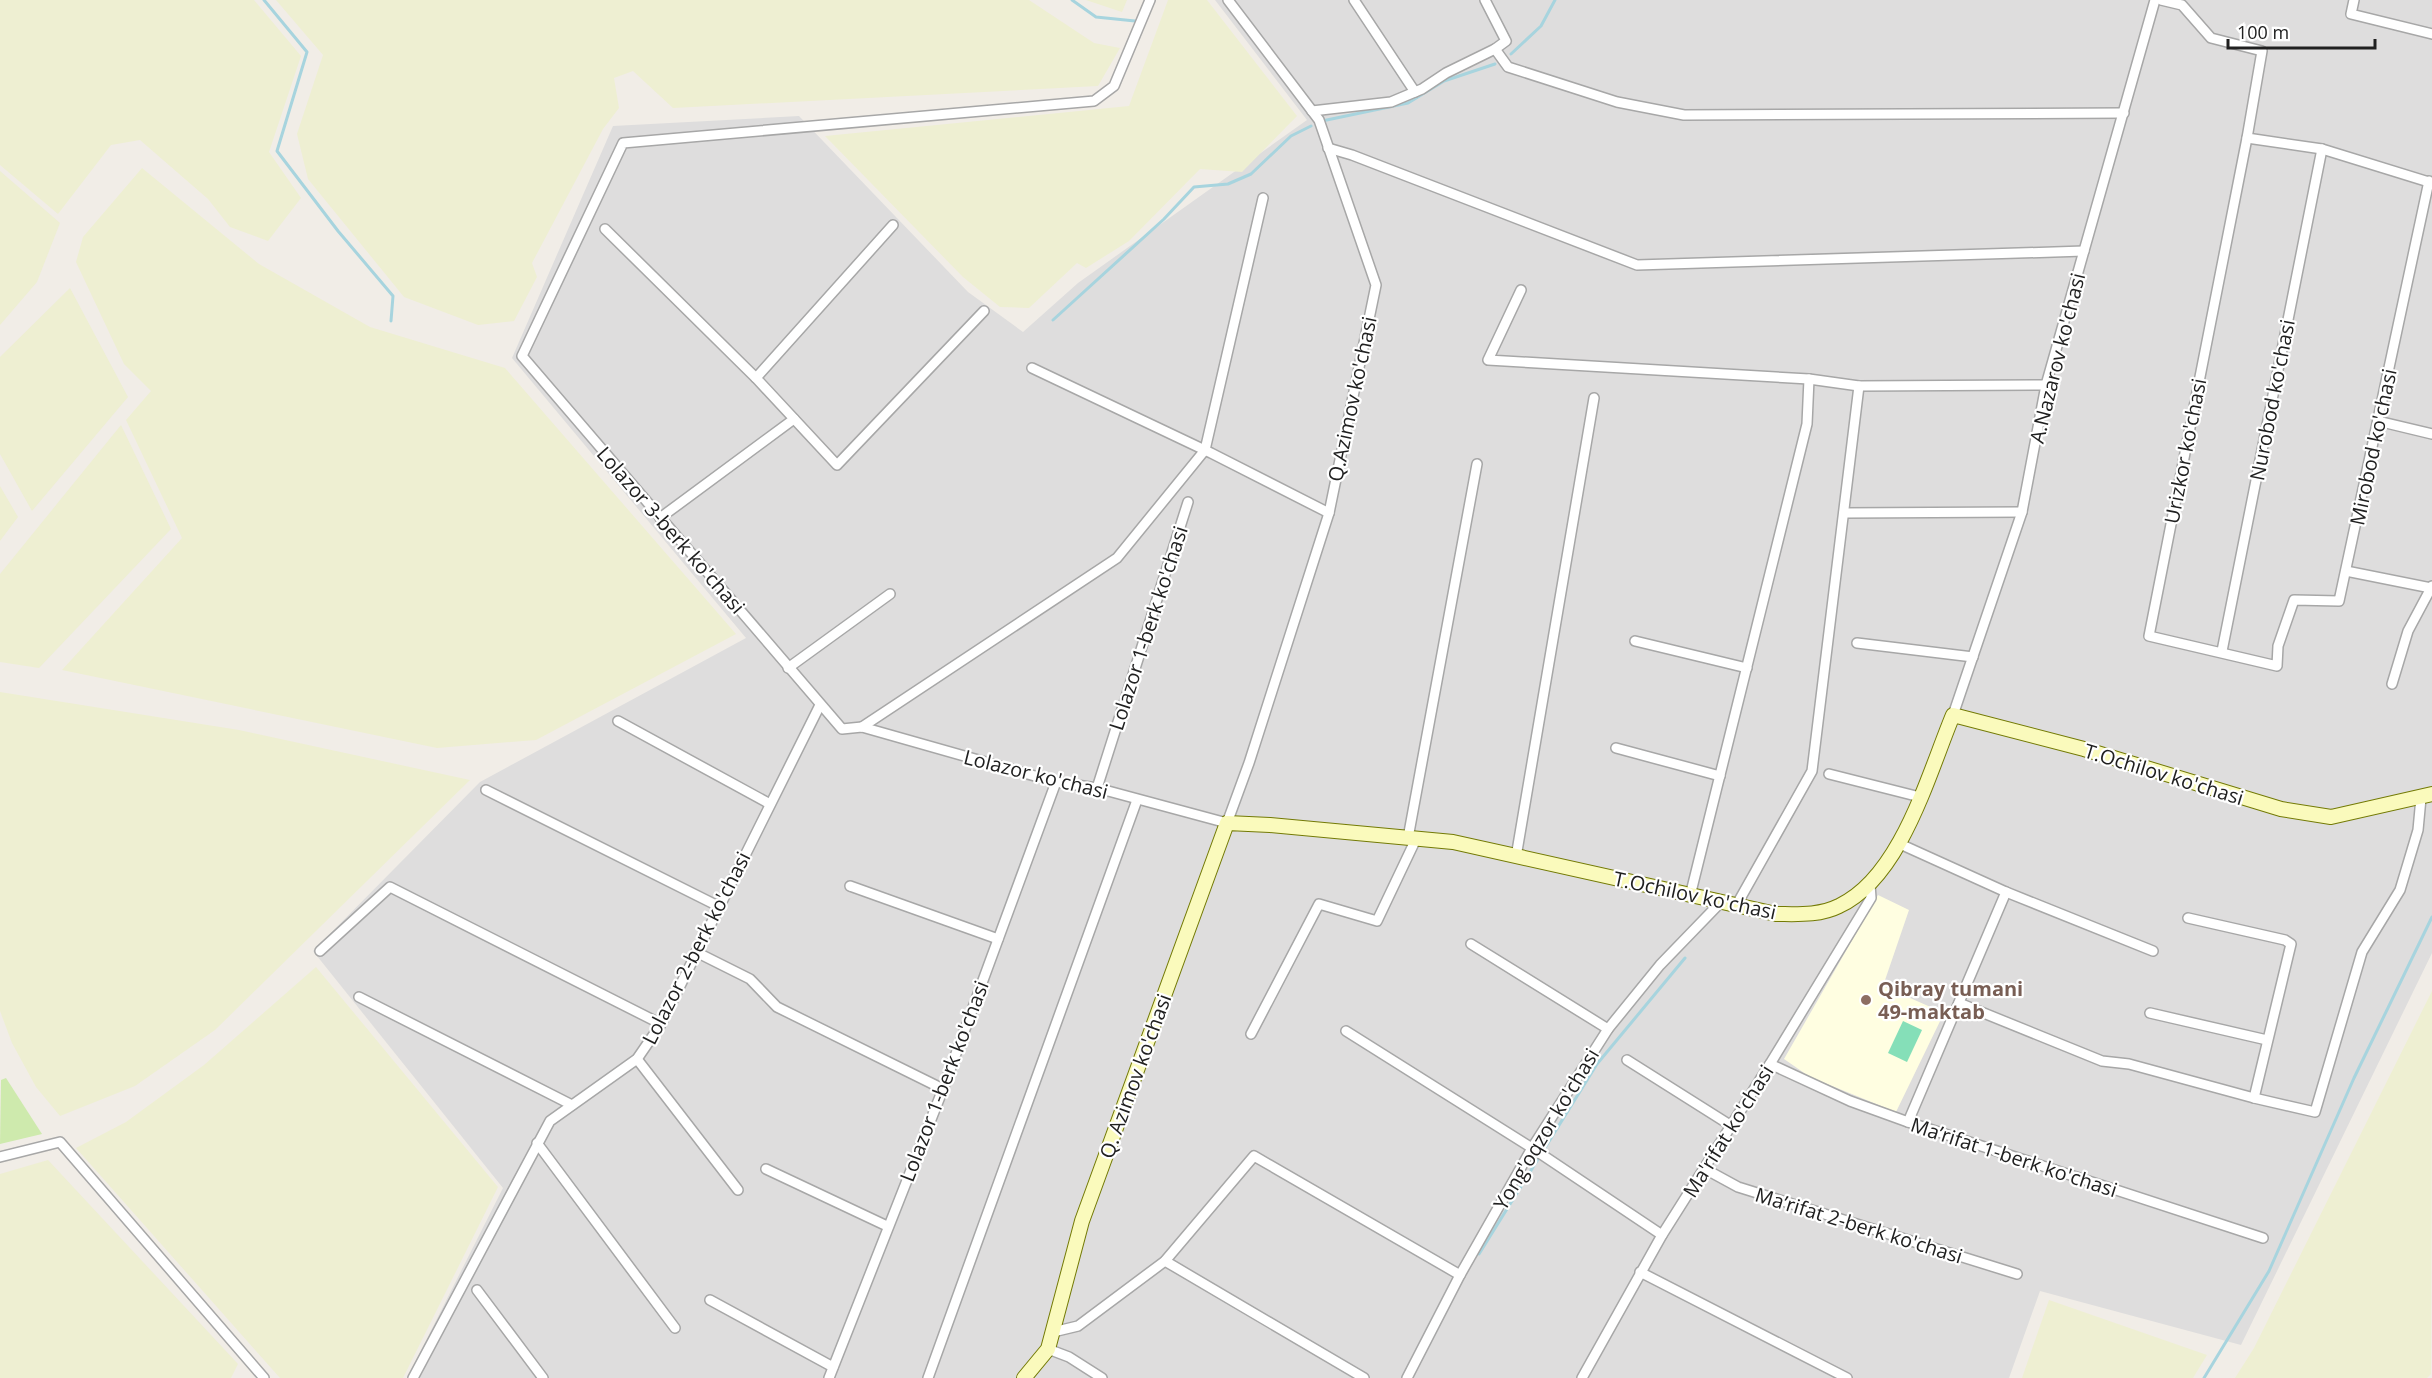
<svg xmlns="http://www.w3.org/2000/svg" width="2432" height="1378" viewBox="0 0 2432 1378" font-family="'Open Sans',sans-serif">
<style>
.residential{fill:#dedddd}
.education{fill:#fffee1}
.farmland{fill:#eeefd2}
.grass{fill:#ceeaad}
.pitch{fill:#85dfb8}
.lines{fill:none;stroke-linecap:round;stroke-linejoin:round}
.stream{stroke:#a7d4de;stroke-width:3}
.street-casing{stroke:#a7a7a7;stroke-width:12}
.secondary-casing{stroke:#737a05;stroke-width:16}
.street{stroke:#fff;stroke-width:9}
.secondary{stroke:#fafabc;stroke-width:14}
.education-dot{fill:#8d6e63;stroke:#fff;stroke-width:2}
.labels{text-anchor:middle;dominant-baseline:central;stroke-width:4.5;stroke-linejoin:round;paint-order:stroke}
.street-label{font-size:20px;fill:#202020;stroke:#fff}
.education-label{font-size:20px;font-weight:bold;fill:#785e54;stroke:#fff;text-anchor:start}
</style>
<rect width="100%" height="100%" fill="#f1ede7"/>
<path class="residential" d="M 1215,0 L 2432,0 L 2432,953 L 2241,1345 L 2040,1291 L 2009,1378 L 407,1378 L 503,1188 L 313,951 L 480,782 L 746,638 L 512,358 L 613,126 L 799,116 L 968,292 L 1023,332 L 1078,283 L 1307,120 Z"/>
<path class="education" d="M 1878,895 L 1909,910 L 1883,986 L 1944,1013 L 1896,1112 L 1810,1077 L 1784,1059 Z"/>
<g class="farmland">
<path d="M 0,0 L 254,0 L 301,56 L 269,152 L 301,198 L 268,241 L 230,227 L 208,199 L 140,140 L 111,145 L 58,214 L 0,165 Z"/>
<path d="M 276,0 L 1029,0 L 1094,43 L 1120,48 L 1098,86 L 673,108 L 633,71 L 614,78 L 619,108 L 603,129 L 532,263 L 537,277 L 514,321 L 478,325 L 404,297 L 308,179 L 297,134 L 323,55 Z"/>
<path d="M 1086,0 L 1127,0 L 1122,12 Z"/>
<path d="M 1168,0 L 1207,0 L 1297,116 L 1242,172 L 1200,169 L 1129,241 L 1086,268 L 1077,263 L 1029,308 L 1000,307 L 963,277 L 825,136 L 1129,106 Z"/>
<path d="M 142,168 L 259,264 L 370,327 L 505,368 L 736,634 L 536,740 L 437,748 L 62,670 L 182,538 L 126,420 L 151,391 L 124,364 L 76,262 L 83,237 Z"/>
<path d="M 0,171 L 60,223 L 37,282 L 0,325 Z"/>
<path d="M 70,288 L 128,397 L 32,511 L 0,454 L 0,357 Z"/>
<path d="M 121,425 L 171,529 L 39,668 L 0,662 L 0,574 Z"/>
<path d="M 0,486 L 18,517 L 0,541 Z"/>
<path d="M 0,692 L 239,730 L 470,780 L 215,1030 L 135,1086 L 60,1116 L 36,1087 L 12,1043 L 0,1011 Z"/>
<path d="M 316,967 L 498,1187 L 403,1378 L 280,1378 L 76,1148 L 126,1122 L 204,1065 Z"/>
<path d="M 2432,991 L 2431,1374 L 2427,1378 L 2235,1378 L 2254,1348 Z"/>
<path d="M 48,1160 L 238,1364 L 231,1378 L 0,1378 L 0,1174 Z"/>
<path d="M 2049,1300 L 2207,1355 L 2193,1378 L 2022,1378 Z"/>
</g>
<path class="grass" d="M 6,1078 L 42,1134 L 0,1144 L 1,1080 Z"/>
<path class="pitch" d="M 1903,1021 L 1922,1030 L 1907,1062 L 1888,1053 Z"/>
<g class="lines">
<g class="stream">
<path d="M 264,0 L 307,52 L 277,151 L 338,231 L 393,296 L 391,321"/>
<path d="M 1072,0 L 1096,17 L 1135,21"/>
<path d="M 1511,54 L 1541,26 L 1555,0"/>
<path d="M 1322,121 L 1408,103 L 1444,81 L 1495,64"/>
<path d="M 1053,320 L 1164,219 L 1194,187 L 1228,184 L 1251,174 L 1291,136 L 1311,126"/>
<path d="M 1479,1254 L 1597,1064 L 1685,958"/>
<path d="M 2204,1378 L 2269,1271 L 2354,1078 L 2432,917"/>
</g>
<defs>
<g id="street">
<path d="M 1150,0 L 1114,86 L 1094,101 L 623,143 L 522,356 L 842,729 L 862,727 L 1056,782 L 1097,788 L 1227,823 L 1249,763 L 1329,513 L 1376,285 L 1319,120 L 1228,0"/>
<path d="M 1354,0 L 1415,92"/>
<path d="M 2161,0 L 2182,5 L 2211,38 L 2262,51 L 2247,138 L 2149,636 L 2277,666 L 2278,646 L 2294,600 L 2339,601 L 2429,181"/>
<path d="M 2354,0 L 2351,14 L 2432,34"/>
<path d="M 1495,49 L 1508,67 L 1617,102 L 1684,115 L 2124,113"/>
<path d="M 1312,111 L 1391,102 L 1422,89 L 1446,73 L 1495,49 L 1506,41 L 1485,0"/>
<path d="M 2247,138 L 2322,149 L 2432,183"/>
<path d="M 1328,148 L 1352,155 L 1637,265 L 2084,251"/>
<path d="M 605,229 L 756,378 L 837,465 L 984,311"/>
<path d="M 1521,290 L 1488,360 L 1809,379"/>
<path d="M 1032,368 L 1211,453 L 1329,513"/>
<path d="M 756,378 L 893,225"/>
<path d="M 2378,421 L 2432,434"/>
<path d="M 1844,513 L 2022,512"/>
<path d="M 660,518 L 794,419"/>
<path d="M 2346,571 L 2431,588"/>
<path d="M 1635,641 L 1747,668"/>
<path d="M 1857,643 L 1973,657"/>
<path d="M 2222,651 L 2322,149"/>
<path d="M 788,668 L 890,594"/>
<path d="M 2392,684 L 2408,631 L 2432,586"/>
<path d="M 1953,715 L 2022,512 L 2046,385 L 2155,0"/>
<path d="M 618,721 L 770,804"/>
<path d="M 862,727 L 1117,558 L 1205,450 L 1263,198"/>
<path d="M 1616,748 L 1720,776"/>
<path d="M 1829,774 L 1920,797"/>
<path d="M 1097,788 L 1188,502"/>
<path d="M 486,790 L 718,906"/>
<path d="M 1408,838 L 1477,464"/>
<path d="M 1900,844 L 2006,892 L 2153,951"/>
<path d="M 1516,857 L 1594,398"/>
<path d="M 850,886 L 998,939"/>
<path d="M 1690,896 L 1807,424 L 1809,379 L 1859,386 L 2046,385"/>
<path d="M 1736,906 L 1812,771 L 1859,386"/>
<path d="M 2188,918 L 2285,940 L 2291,944 L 2254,1098"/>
<path d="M 1471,944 L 1608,1029"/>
<path d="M 320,951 L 390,887 L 661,1024"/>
<path d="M 696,952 L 750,979 L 777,1007 L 943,1089"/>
<path d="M 359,997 L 572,1105"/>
<path d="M 1959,1003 L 2102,1061 L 2129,1064 L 2254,1098 L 2315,1112 L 2362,952 L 2400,890 L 2418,830 L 2421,798"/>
<path d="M 2150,1013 L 2267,1040"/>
<path d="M 1346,1031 L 1532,1148 L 1662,1235"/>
<path d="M 1251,1034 L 1319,904 L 1377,921 L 1416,839"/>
<path d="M 637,1059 L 738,1190"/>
<path d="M 1627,1060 L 1730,1125"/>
<path d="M 1770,1064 L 1850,1101 L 1908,1122 L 2263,1238"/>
<path d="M 1908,1122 L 2006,892"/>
<path d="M 537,1143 L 675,1328"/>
<path d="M 0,1157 L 60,1142 L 264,1378"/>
<path d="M 766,1169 L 887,1226"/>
<path d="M 1705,1169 L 1738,1187 L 2017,1274"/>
<path d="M 1165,1261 L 1364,1378"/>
<path d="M 1640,1272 L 1847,1378"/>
<path d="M 477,1290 L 543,1378"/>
<path d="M 710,1300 L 833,1367"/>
<path d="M 1053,1332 L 1078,1326 L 1165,1261 L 1254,1156 L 1460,1275"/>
<path d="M 1048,1349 L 1069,1357 L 1102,1378"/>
<path d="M 413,1378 L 550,1121 L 637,1059 L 661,1024 L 820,705"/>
<path d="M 829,1378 L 943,1089 L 1056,782"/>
<path d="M 928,1378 L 1137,800"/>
<path d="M 1407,1378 L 1460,1275 L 1532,1148 L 1608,1029 L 1660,965 L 1720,903"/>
<path d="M 1582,1378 L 1662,1235 L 1770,1064 L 1871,898 L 1870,884"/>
</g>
<path id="secondary" d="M 1024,1378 L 1048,1349 L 1082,1221 L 1227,823 L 1270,825 L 1453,842 L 1776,914 C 1796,914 1819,916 1839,906 C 1901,877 1928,775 1953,715 L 2084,749 L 2281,809 L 2331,817 L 2432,794"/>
</defs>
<use href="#street" class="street-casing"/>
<use href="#secondary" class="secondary-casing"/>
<use href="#street" class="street"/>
<use href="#secondary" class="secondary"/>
</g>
<circle class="education-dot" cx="1866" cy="1000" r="6"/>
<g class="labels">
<g class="street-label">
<text transform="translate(2057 358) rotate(-76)">A.Nazarov ko'chasi</text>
<text transform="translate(1352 399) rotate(-78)">Q.Azimov ko'chasi</text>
<text transform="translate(2272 400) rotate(-79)">Nurobod ko'chasi</text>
<text transform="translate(2373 447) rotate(-78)">Mirobod ko'chasi</text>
<text transform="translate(2185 451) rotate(-79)">Urizkor ko'chasi</text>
<text transform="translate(671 530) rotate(49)">Lolazor 3-berk ko'chasi</text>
<text transform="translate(1148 628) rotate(-72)">Lolazor 1-berk ko'chasi</text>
<text transform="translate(1036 774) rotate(14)">Lolazor ko'chasi</text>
<text transform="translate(2164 774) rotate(17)">T.Ochilov ko'chasi</text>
<text transform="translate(1695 895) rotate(12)">T.Ochilov ko'chasi</text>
<text transform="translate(696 948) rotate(-63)">Lolazor 2-berk ko'chasi</text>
<text transform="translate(1135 1076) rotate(-70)">Q. Azimov ko'chasi</text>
<text transform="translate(944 1081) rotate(-69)">Lolazor 1-berk ko'chasi</text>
<text transform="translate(1546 1129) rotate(-59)">Yong'oqzor ko'chasi</text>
<text transform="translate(1728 1131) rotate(-58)">Ma'rifat ko'chasi</text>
<text transform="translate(2014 1157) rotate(18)">Ma’rifat 1-berk ko'chasi</text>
<text transform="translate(1859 1225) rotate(17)">Ma’rifat 2-berk ko'chasi</text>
</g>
<g class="education-label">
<text x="1878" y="988">Qibray tumani<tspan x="1878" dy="23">49-maktab</tspan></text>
</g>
</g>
<path d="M2228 39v9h147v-9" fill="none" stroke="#202020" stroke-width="3"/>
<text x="2237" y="39" font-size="18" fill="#202020" stroke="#ffffff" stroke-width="4.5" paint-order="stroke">100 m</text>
</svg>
